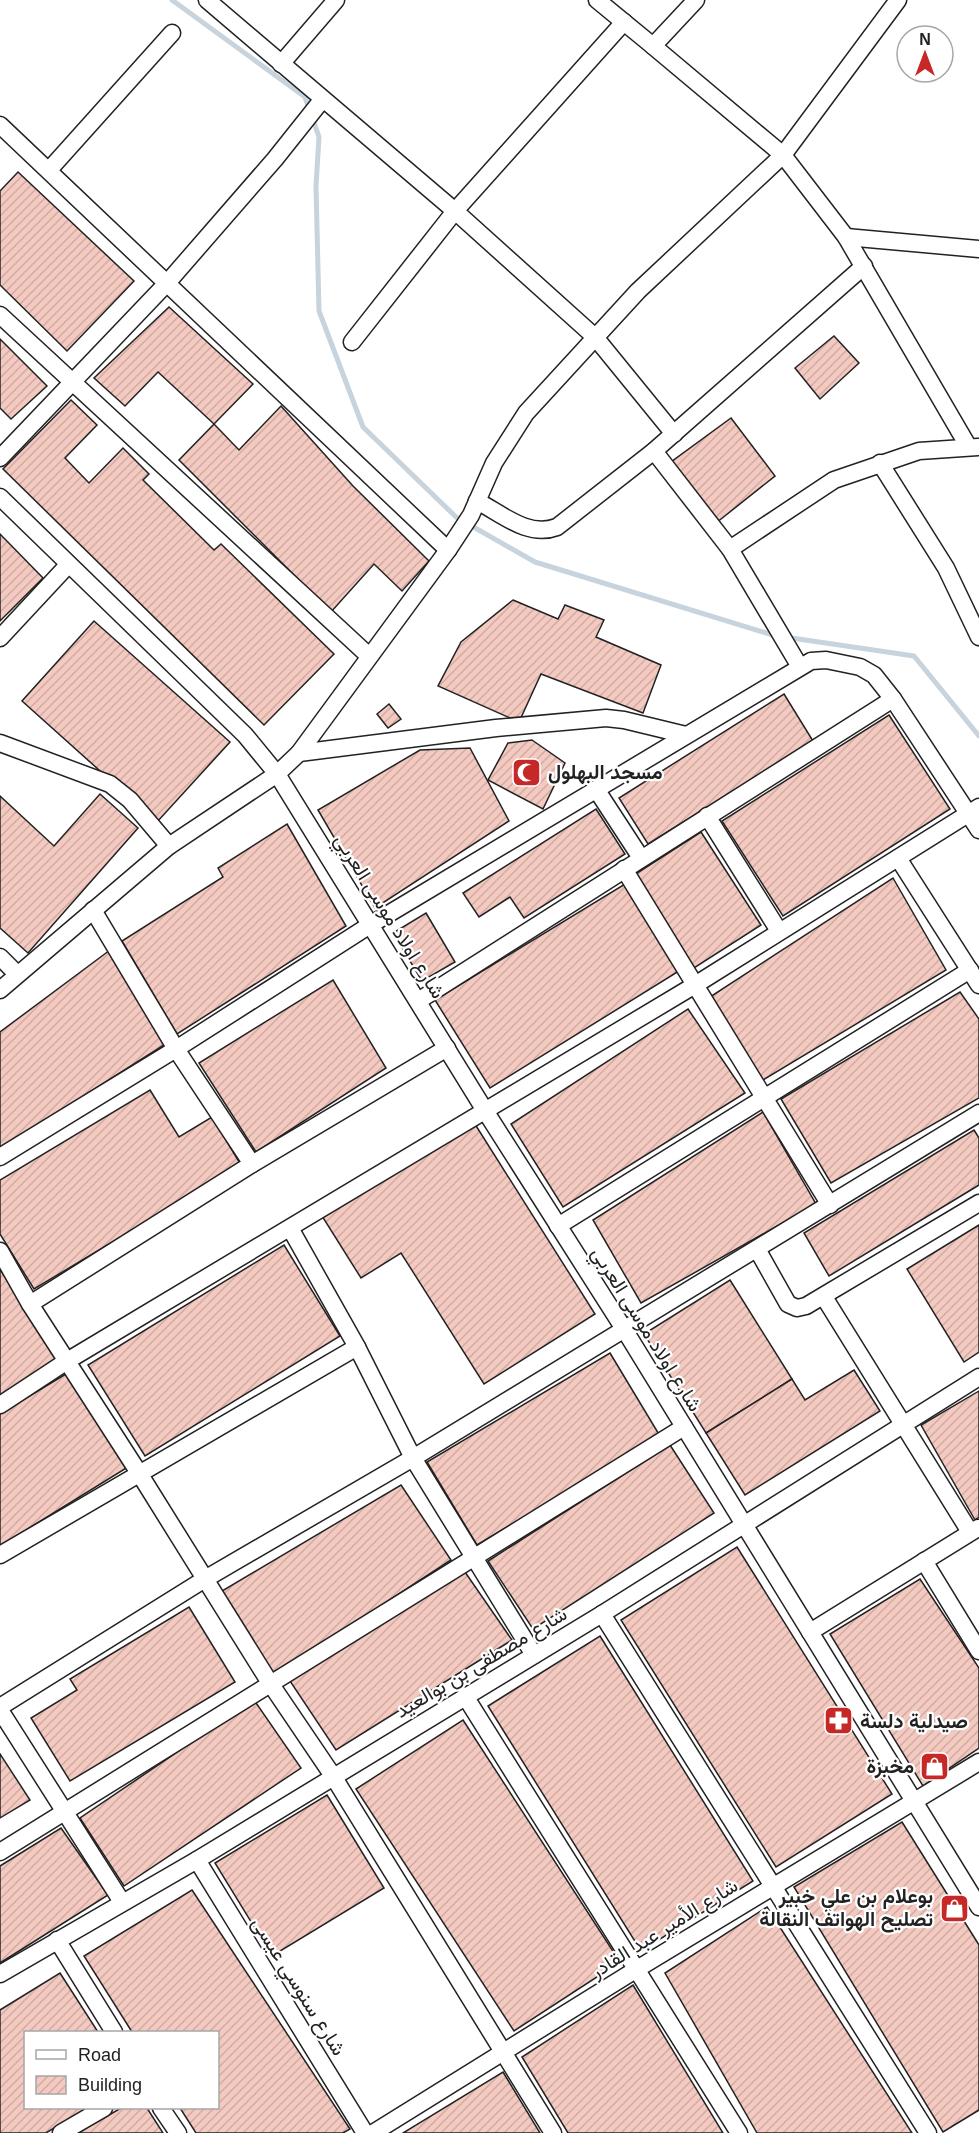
<svg xmlns="http://www.w3.org/2000/svg" width="979" height="2133" viewBox="0 0 979 2133" font-family="Helvetica,Vazirmatn,sans-serif">
<style>
.lines{fill:none;stroke-linecap:round;stroke-linejoin:round}
.stream{stroke:#c7d3dd;stroke-width:5}
.building{fill:url(#building-hatch);stroke:#222;stroke-width:1.5}
.street-casing{stroke:#222;stroke-width:19}
.street{stroke:#fff;stroke-width:16}
.labels{text-anchor:middle;dominant-baseline:central;stroke-width:4.5;stroke-linejoin:round;paint-order:stroke}
.poi-label{font-size:20px;font-weight:bold;fill:#222;stroke:#fff;text-anchor:start}
.street-label{font-size:20px;fill:#222;stroke:#fff}
</style>
<defs>
<pattern id="building-hatch" width="6" height="6" patternUnits="userSpaceOnUse" patternTransform="scale(1.5)"><rect width="6" height="6" fill="#f3c9c0"/><path d="M-1 1l2-2M0 6l6-6M5 7l2-2" fill="none" stroke="#d0aca5"/></pattern>
</defs>
<rect width="100%" height="100%" fill="#fff"/>
<g class="lines">
<g class="stream">
<path d="M 172,0 L 305,97 L 309,109"/>
<path d="M 312,117 L 319,137 L 316,186 L 319,311 L 363,427 L 456,517 L 535,562 L 776,636"/>
<path d="M 785,637 L 914,656 L 979,736"/>
</g>
</g>
<g class="building">
<path d="M 18,172 L 134,281 L 67,351 L 0,285 L 0,191 Z"/>
<path d="M 169,307 L 253,384 L 214,424 L 158,372 L 125,406 L 94,378 Z"/>
<path d="M 834,336 L 859,363 L 820,399 L 795,368 Z"/>
<path d="M 0,339 L 47,386 L 11,419 L 0,408 Z"/>
<path d="M 71,400 L 97,425 L 65,458 L 89,483 L 123,448 L 149,474 L 143,480 L 214,550 L 221,544 L 334,654 L 264,725 L 3,469 Z"/>
<path d="M 281,406 L 353,486 L 429,561 L 402,591 L 374,564 L 331,612 L 179,460 L 214,424 L 239,450 Z"/>
<path d="M 731,418 L 775,476 L 716,523 L 671,462 Z"/>
<path d="M 0,534 L 43,578 L 0,621 Z"/>
<path d="M 513,600 L 558,619 L 565,605 L 604,620 L 596,637 L 661,665 L 643,713 L 541,674 L 519,722 L 438,686 L 461,642 Z"/>
<path d="M 94,621 L 230,742 L 157,822 L 22,701 Z"/>
<path d="M 784,694 L 813,741 L 648,844 L 619,798 Z"/>
<path d="M 389,704 L 401,719 L 388,728 L 377,714 Z"/>
<path d="M 889,715 L 950,809 L 783,916 L 722,821 Z"/>
<path d="M 532,740 L 565,763 L 543,809 L 488,780 L 508,743 Z"/>
<path d="M 470,748 L 509,821 L 375,908 L 318,810 L 420,750 Z"/>
<path d="M 100,794 L 138,828 L 28,953 L 0,928 L 0,796 L 54,846 Z"/>
<path d="M 596,809 L 625,854 L 524,918 L 510,897 L 479,917 L 463,893 Z"/>
<path d="M 287,824 L 346,926 L 177,1034 L 122,941 L 223,877 L 218,868 Z"/>
<path d="M 701,832 L 761,925 L 694,968 L 634,875 Z"/>
<path d="M 893,878 L 946,970 L 763,1080 L 710,997 Z"/>
<path d="M 625,884 L 679,971 L 490,1088 L 435,1000 Z"/>
<path d="M 426,913 L 455,962 L 422,981 L 393,933 Z"/>
<path d="M 110,950 L 164,1045 L 0,1149 L 0,1032 Z"/>
<path d="M 333,980 L 386,1068 L 256,1152 L 199,1063 Z"/>
<path d="M 960,992 L 979,1019 L 979,1098 L 831,1183 L 781,1099 Z"/>
<path d="M 688,1009 L 745,1093 L 563,1207 L 511,1124 Z"/>
<path d="M 150,1090 L 179,1137 L 212,1117 L 241,1165 L 34,1289 L 0,1234 L 0,1180 Z"/>
<path d="M 763,1112 L 816,1204 L 641,1303 L 593,1220 Z"/>
<path d="M 473,1121 L 595,1314 L 484,1384 L 401,1253 L 361,1278 L 322,1216 Z"/>
<path d="M 974,1130 L 979,1138 L 979,1185 L 829,1276 L 804,1233 Z"/>
<path d="M 979,1225 L 979,1352 L 964,1362 L 907,1269 Z"/>
<path d="M 284,1245 L 340,1336 L 145,1456 L 88,1365 Z"/>
<path d="M 0,1269 L 58,1361 L 0,1397 Z"/>
<path d="M 730,1280 L 792,1379 L 706,1433 L 644,1334 Z"/>
<path d="M 610,1353 L 660,1436 L 477,1545 L 427,1462 Z"/>
<path d="M 854,1370 L 880,1411 L 745,1495 L 706,1433 L 792,1379 L 805,1400 Z"/>
<path d="M 69,1372 L 128,1467 L 0,1546 L 0,1414 Z"/>
<path d="M 979,1391 L 979,1517 L 975,1520 L 921,1425 Z"/>
<path d="M 670,1445 L 714,1513 L 533,1629 L 488,1561 Z"/>
<path d="M 401,1485 L 451,1560 L 273,1676 L 222,1591 Z"/>
<path d="M 737,1547 L 892,1794 L 776,1867 L 621,1620 Z"/>
<path d="M 465,1572 L 512,1640 L 336,1750 L 290,1681 Z"/>
<path d="M 920,1579 L 979,1668 L 979,1748 L 923,1786 L 830,1634 Z"/>
<path d="M 189,1607 L 235,1682 L 70,1781 L 31,1718 L 77,1690 L 70,1679 Z"/>
<path d="M 600,1636 L 753,1881 L 641,1951 L 488,1706 Z"/>
<path d="M 254,1700 L 301,1768 L 124,1886 L 80,1818 Z"/>
<path d="M 463,1720 L 620,1962 L 514,2031 L 356,1789 Z"/>
<path d="M 0,1754 L 30,1800 L 0,1818 Z"/>
<path d="M 327,1795 L 384,1888 L 272,1956 L 215,1863 Z"/>
<path d="M 902,1822 L 979,1945 L 979,2110 L 943,2132 L 794,1887 Z"/>
<path d="M 61,1828 L 108,1895 L 0,1963 L 0,1866 Z"/>
<path d="M 192,1890 L 350,2129 L 343,2133 L 196,2133 L 180,2108 L 218,2108 L 218,2032 L 132,2032 L 84,1956 Z"/>
<path d="M 767,1907 L 912,2133 L 757,2133 L 665,1973 Z"/>
<path d="M 60,1973 L 98,2032 L 26,2032 L 26,2108 L 87,2108 L 46,2133 L 0,2133 L 0,2010 Z"/>
<path d="M 633,1985 L 723,2133 L 568,2133 L 522,2057 Z"/>
<path d="M 503,2072 L 540,2133 L 403,2133 Z"/>
<path d="M 121,2108 L 147,2108 L 163,2133 L 78,2133 Z"/>
</g>
<g class="lines">
<defs>
<g id="street">
<path d="M 207,0 L 455,211 L 595,337 L 674,434"/>
<path d="M 597,0 L 653,46 L 696,0"/>
<path d="M 653,46 L 783,155 L 846,237 L 968,446"/>
<path d="M 281,64 L 336,0"/>
<path d="M 0,125 L 448,550"/>
<path d="M 49,170 L 172,33"/>
<path d="M 846,237 L 979,249"/>
<path d="M 0,315 L 369,656"/>
<path d="M 352,342 L 455,211 L 624,22"/>
<path d="M 654,451 L 730,549 L 800,667"/>
<path d="M 0,458 L 168,282 L 275,159 L 322,100"/>
<path d="M 880,463 L 946,568 L 979,637"/>
<path d="M 0,497 L 245,735 L 277,774 L 484,1109 L 624,1329 L 979,1907"/>
<path d="M 477,501 C 502,514 528,538 557,527 L 654,451 L 864,266"/>
<path d="M 730,549 L 834,480 L 919,451 L 978,447"/>
<path d="M 0,638 L 68,565"/>
<path d="M 0,743 L 110,784 L 130,800 L 169,846"/>
<path d="M 299,753 L 496,728 L 606,718 L 624,720 L 686,735"/>
<path d="M 596,789 L 641,858"/>
<path d="M 707,816 L 779,931"/>
<path d="M 898,858 L 979,985"/>
<path d="M 624,869 L 830,1205"/>
<path d="M 93,910 L 176,1049 L 252,1164"/>
<path d="M 0,957 L 17,974"/>
<path d="M 0,990 L 169,846 L 277,774 L 299,753 L 448,550 L 471,515 L 494,463 L 526,413 L 638,291 L 783,155 L 898,0"/>
<path d="M 418,1001 L 893,699"/>
<path d="M 0,1157 L 176,1049 L 370,925 L 811,661 L 826,660 L 860,667 L 874,675 L 893,699 L 979,830"/>
<path d="M 558,1226 L 970,970"/>
<path d="M 290,1228 L 357,1347 L 413,1458 L 534,1655"/>
<path d="M 757,1249 L 788,1304 L 797,1308 L 806,1306 L 979,1203"/>
<path d="M 0,1251 L 30,1304 L 139,1473 L 270,1683 L 333,1776 L 553,2133"/>
<path d="M 824,1297 L 970,1532"/>
<path d="M 30,1304 L 252,1164 L 447,1048"/>
<path d="M 0,1405 L 67,1361 L 695,985 L 979,807"/>
<path d="M 0,1555 L 357,1347"/>
<path d="M 924,1561 L 979,1651"/>
<path d="M 602,1614 L 928,2133"/>
<path d="M 810,1632 L 978,1528"/>
<path d="M 465,1696 L 739,2133"/>
<path d="M 0,1707 L 205,1579 L 413,1458 L 979,1113"/>
<path d="M 0,1710 L 122,1902"/>
<path d="M 0,1852 L 684,1427"/>
<path d="M 197,1860 L 365,2133"/>
<path d="M 57,1940 L 114,2032"/>
<path d="M 0,1974 L 197,1860 L 602,1614 L 979,1377"/>
<path d="M 161,2108 L 178,2133"/>
<path d="M 61,2133 L 104,2108"/>
<path d="M 373,2133 L 637,1969 L 979,1762"/>
</g>
</defs>
<use href="#street" class="street-casing"/>
<use href="#street" class="street"/>
</g>
<defs>
<symbol id="mosque-square" viewBox="-11 -11 22 22"><rect x="-9" y="-9" width="18" height="18" rx="4" fill="#c62828" stroke="#fff"/><path d="M3.5-4.9A6 6 0 1 0 3.5 4.9A5 5 0 1 1 3.5-4.9Z" fill="#fff"/></symbol>
<symbol id="pharmacy-square" viewBox="-11 -11 22 22"><rect x="-9" y="-9" width="18" height="18" rx="4" fill="#c62828" stroke="#fff"/><path d="M-2-6h4v4h4v4h-4v4h-4v-4h-4v-4h4Z" fill="#fff"/></symbol>
<symbol id="shop-square" viewBox="-11 -11 22 22"><rect x="-9" y="-9" width="18" height="18" rx="4" fill="#c62828" stroke="#fff"/><path d="M-5-2.5h2.3a2.7 3.5 0 0 1 5.4 0H5L5.5 6h-11ZM-1.5-2.5h3a1.5 2.3 0 0 0-3 0Z" fill="#fff"/></symbol>
</defs>
<g fill-rule="evenodd">
<use href="#mosque-square" x="510" y="756" width="33" height="33"/>
<use href="#pharmacy-square" x="822" y="1704" width="33" height="33"/>
<use href="#shop-square" x="918" y="1750" width="33" height="33"/>
<use href="#shop-square" x="938" y="1892" width="33" height="33"/>
</g>
<g class="labels">
<g class="poi-label">
<text x="548" y="772">مسجد البهلول</text>
<text x="860" y="1721">صيدلية دلسة</text>
<text x="914" y="1766" text-anchor="end">مخبزة</text>
<text x="933" y="1896" text-anchor="end">بوعلام بن علي خبير<tspan x="933" dy="23">تصليح الهواتف النقالة</tspan></text>
</g>
<g class="street-label">
<text transform="translate(390 916) rotate(58)">شارع اولاد موسى العربي</text>
<text transform="translate(647 1329) rotate(58)">شارع اولاد موسى العربي</text>
<text transform="translate(481 1662) rotate(-31)">شارع مصطفى بن بوالعيد</text>
<text transform="translate(664 1928) rotate(-32)">شارع الأمير عبد القادر</text>
<text transform="translate(299 1986) rotate(58)">شارع سنوسي عيسى</text>
</g>
</g>
<rect x="24" y="2031" width="195" height="78" fill="#ffffff" stroke="#a7a7a7" stroke-width="1.5"/>
<rect x="36" y="2050" width="30" height="9" fill="#ffffff" stroke="#a7a7a7" stroke-width="1.5"/>
<text x="78" y="2061" font-size="18" fill="#222222">Road</text>
<rect x="36" y="2076" width="30" height="18" fill="url(#building-hatch)" stroke="#a7a7a7" stroke-width="1.5"/>
<text x="78" y="2091" font-size="18" fill="#222222">Building</text>
<g transform="translate(925 54)"><circle r="28" fill="#ffffff" stroke="#a7a7a7" stroke-width="1.5"/>
<path d="M0-4.5L10 22L0 15L-10 22Z" fill="#c62828"/>
<text y="-9" font-size="16" font-weight="bold" text-anchor="middle" fill="#222222">N</text>
</g>
</svg>
